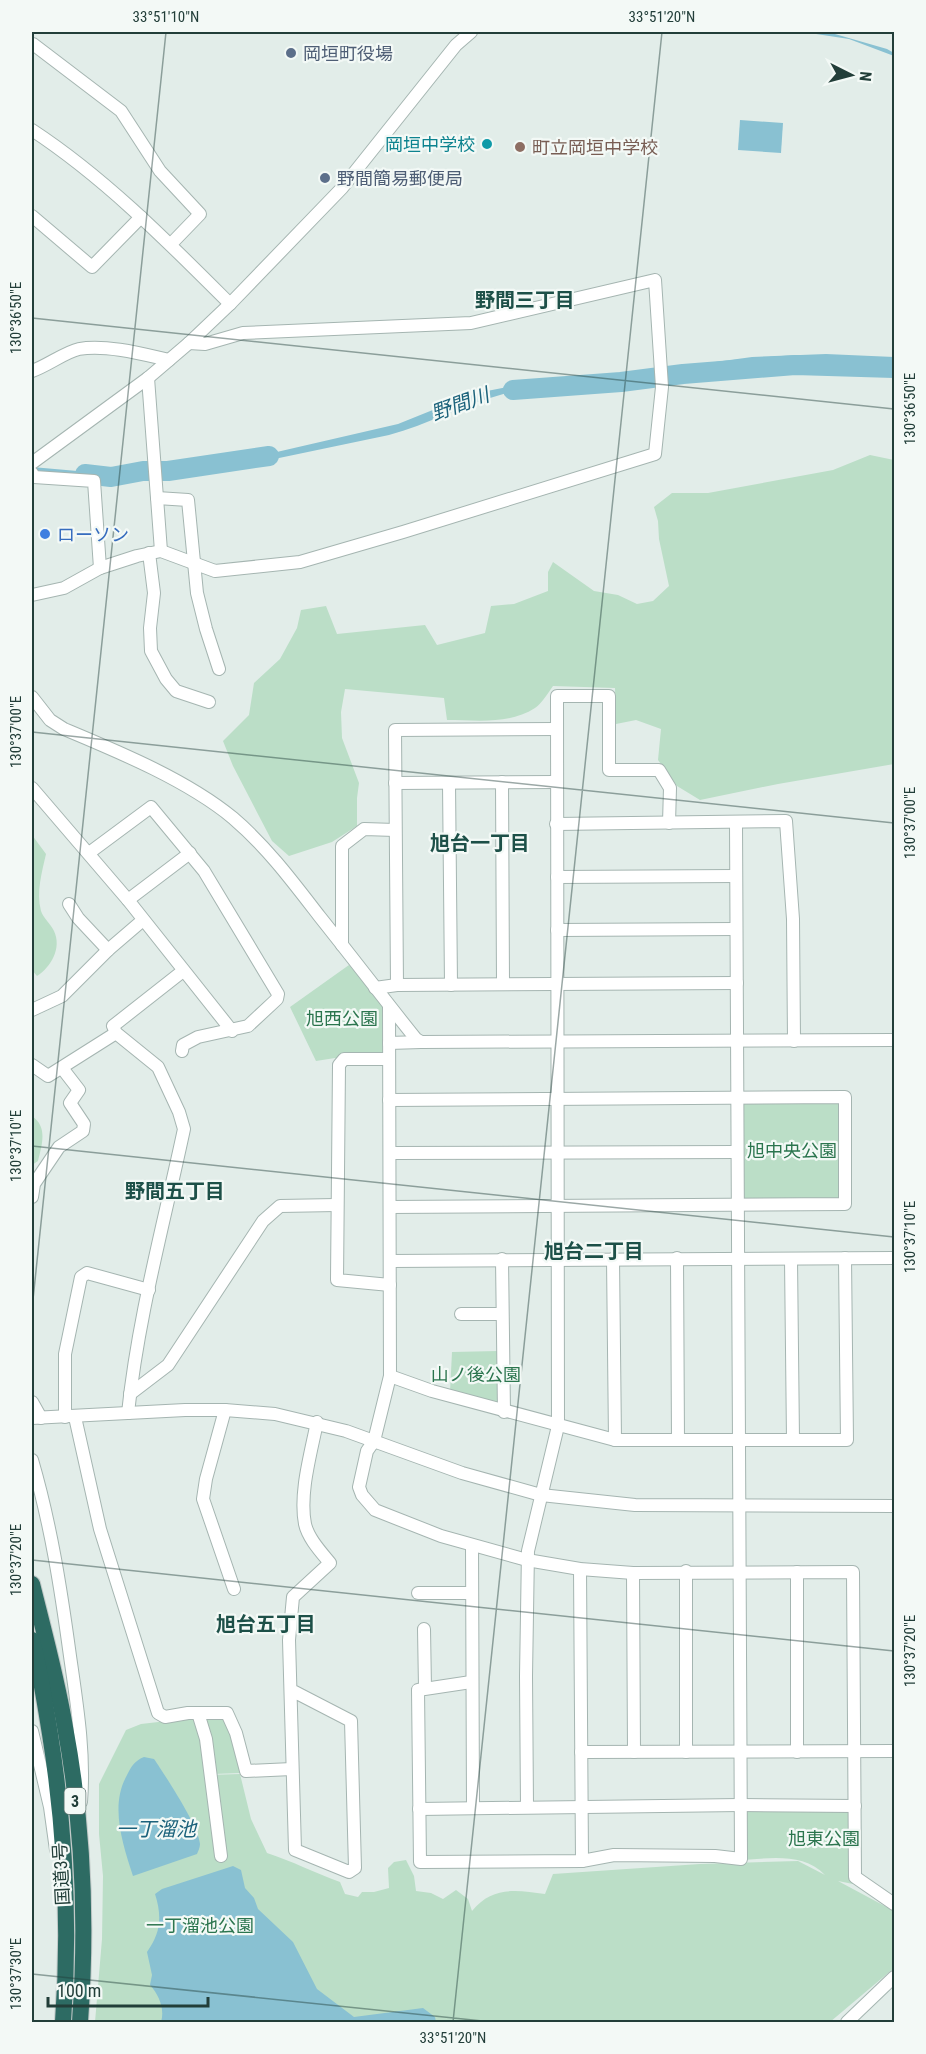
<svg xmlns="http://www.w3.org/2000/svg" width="926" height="2054" viewBox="0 0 926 2054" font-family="'Roboto Condensed','Noto Sans JP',sans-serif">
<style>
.green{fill:#bbdec7}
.water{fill:#89c1d2}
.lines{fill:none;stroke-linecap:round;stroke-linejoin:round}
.river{stroke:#89c1d2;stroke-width:20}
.minor-casing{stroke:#a5b5b1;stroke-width:14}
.highway-casing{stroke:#c1c9c8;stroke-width:18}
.minor{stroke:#fff;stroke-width:12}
.highway{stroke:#2d6b63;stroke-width:16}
.ticks{fill:none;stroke:#223e39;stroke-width:1.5;stroke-opacity:0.45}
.service-dot{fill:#5c6f8a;stroke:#f3f9f6;stroke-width:2}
.culture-dot{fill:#0f9aa8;stroke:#f3f9f6;stroke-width:2}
.education-dot{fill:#8d6e63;stroke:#f3f9f6;stroke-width:2}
.shop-dot{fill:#3f7fe0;stroke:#f3f9f6;stroke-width:2}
.labels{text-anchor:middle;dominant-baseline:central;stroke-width:4.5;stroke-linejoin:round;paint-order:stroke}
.shield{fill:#f3f9f6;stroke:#617672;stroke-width:1.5}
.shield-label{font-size:16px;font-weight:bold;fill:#223e39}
.service-label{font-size:18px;fill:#4e5e75;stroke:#f3f9f6;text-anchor:start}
.culture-label{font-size:18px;fill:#0d838f;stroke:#f3f9f6;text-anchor:end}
.education-label{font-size:18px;fill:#785e54;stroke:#f3f9f6;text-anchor:start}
.shop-label{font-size:18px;fill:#366cbe;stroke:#f3f9f6;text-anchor:start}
.park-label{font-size:18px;fill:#2b754e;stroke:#f3f9f6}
.street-label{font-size:18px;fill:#223e39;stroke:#f3f9f6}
.neighbourhood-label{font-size:20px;font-weight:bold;fill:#1d5048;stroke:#f3f9f6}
.water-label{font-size:20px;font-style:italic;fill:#1b627b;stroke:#f3f9f6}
.neatline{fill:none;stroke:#223e39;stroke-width:2}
.ticks-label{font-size:15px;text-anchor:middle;fill:#223e39}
</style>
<rect width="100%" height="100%" fill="#e2ede9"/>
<g class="green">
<path d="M 870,455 L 894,460 L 894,764 L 778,784 L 700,800 L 677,786 L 658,760 L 661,729 L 636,720 L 616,724 L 615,688 L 553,686 C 548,693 542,703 535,708 C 509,725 476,720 447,720 L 444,698 L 345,689 L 341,712 L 342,738 L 359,783 L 357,798 L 357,826 L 332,842 L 289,856 L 272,841 L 233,766 L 223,741 L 249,715 L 254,683 L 280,659 L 297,628 L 301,610 L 326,606 L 337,634 L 425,625 L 437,645 L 485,633 L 491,606 L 514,604 L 548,591 L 548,572 L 553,562 L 594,591 L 618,595 L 637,604 L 653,601 L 669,586 L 659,539 L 658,521 L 654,507 L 672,493 L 708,493 L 833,470 Z"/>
<path d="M 32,835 L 46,854 C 42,872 36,892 41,911 C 43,918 51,924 54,931 C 62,948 51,967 37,976 L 32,970 Z"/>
<path d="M 349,965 L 382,1005 L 383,1058 L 335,1058 L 316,1061 L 290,1007 Z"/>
<path d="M 744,1102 L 840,1103 L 841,1200 L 743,1198 Z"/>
<path d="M 32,1116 C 48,1127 42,1145 38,1161 L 32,1165 Z"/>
<path d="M 498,1351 L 501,1406 L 450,1392 L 452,1352 Z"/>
<path d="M 203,1715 L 226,1715 L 240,1773 L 213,1774 Z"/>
<path d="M 193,1718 L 197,1721 L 208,1775 L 240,1774 L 251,1819 L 267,1853 C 292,1861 315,1873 340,1882 L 345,1894 L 358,1897 L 362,1892 L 374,1892 L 389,1888 L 388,1868 L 394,1862 L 406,1860 L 414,1876 L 416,1891 L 431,1893 L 443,1899 L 456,1890 L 468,1899 L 472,1911 C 492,1886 516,1890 545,1894 L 553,1874 L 700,1864 L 798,1861 L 825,1875 C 804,1853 771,1858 743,1860 L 743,1808 L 853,1809 L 853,1884 L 838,1881 L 894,1911 L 894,1968 L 830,2022 L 95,2022 L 102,1939 L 103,1876 L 99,1834 L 99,1784 L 126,1730 L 141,1724 Z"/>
</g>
<g class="water">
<path d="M 803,32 L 828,32 L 887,49 L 894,53 L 894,56 L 849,39 Z"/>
<path d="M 740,120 L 783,123 L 781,153 L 738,150 Z"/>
<path d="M 826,354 L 894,357 L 894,362 C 820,355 746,365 672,375 C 615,383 556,379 500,395 C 462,405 427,425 389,435 L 227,469 L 209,471 L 124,477 L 89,476 L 39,472 L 32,467 L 100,473 L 121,472 L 162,467 L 196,467 L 233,462 L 398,424 L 465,397 L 487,391 L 529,383 L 634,371 L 649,371 L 752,357 Z"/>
<path d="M 144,1757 L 154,1759 C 165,1775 199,1827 200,1844 C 200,1848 198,1851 197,1854 L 133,1876 C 123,1845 110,1807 126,1777 C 131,1767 134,1761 144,1757 Z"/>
<path d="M 233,1866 L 241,1870 L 245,1888 L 254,1898 L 258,1909 L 293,1942 L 317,1989 L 354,2017 L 423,2008 L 435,2017 L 436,2022 L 161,2022 C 165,2009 159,1995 150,1985 L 152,1975 L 147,1952 C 161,1933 162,1916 155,1894 L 162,1889 Z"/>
</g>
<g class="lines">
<g class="river">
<path d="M 513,390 L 621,382 L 683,374 L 795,365 L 894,368"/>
<path d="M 85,474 L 111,477 L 143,471 L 168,471 L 269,456"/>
</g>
<defs>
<g id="minor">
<path d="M 32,46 L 33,44 L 121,111 L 160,171 L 200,214 L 171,244"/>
<path d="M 32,130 C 105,178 168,242 230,304"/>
<path d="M 32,216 L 92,267 L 141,217"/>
<path d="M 32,371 C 47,366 65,352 79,349 C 105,344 143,354 169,360"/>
<path d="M 148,378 L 161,551"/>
<path d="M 32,463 L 148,378 L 189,343 L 230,304 L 342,188 L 456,45 L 471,32"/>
<path d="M 32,473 L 34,477 L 94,481 L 100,568"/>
<path d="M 157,498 L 188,500 L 197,593 L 206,629 L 219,669"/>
<path d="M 149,553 L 154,593 L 150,628 L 151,651 L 166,679 L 176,691 L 209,702"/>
<path d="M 32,595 L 64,588 L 100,568 L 137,556 L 161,551 L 215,571 L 300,562 L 403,532 L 655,454 L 662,387 L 655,280 L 471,323 L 243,333 L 205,344 L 189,343"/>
<path d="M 32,697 L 50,720 L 64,729 C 119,752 187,780 233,818 C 267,847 293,882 320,917 C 352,957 383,998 416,1039 L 421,1042 L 894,1040"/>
<path d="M 502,782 L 503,984"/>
<path d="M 395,783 L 556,782"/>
<path d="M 449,783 L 451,985"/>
<path d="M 32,788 L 128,900 L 232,1031"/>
<path d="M 556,824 L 786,821 L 793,919 L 794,1041"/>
<path d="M 89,853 L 151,807 L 204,871 L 278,994 L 277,999 L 248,1026 L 198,1037 L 183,1045 L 182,1051"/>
<path d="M 557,877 L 736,876"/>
<path d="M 128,900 L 190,853"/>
<path d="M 69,904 L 78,918 L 108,950"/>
<path d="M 557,930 L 736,929"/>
<path d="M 342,945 L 342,846 L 364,829 L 395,830"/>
<path d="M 397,985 L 395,730 L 557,729"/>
<path d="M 375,988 L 397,985 L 737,983"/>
<path d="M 389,1006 L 390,1376 L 374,1441 L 367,1451 L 359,1487 L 362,1495 L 375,1510 L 441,1536 L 527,1560 L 580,1569 L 633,1573 L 853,1572 L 855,1877 L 894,1904"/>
<path d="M 32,1010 L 62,996 L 108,950 L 143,920"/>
<path d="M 389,1043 L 421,1042"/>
<path d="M 389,1059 L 344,1059 L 339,1065 L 337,1280 L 390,1285"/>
<path d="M 32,1065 L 48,1076 L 116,1033"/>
<path d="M 389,1100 L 845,1097 L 845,1204 L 390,1207"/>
<path d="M 390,1153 L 737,1152"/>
<path d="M 32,1197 L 34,1184 L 59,1147 L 83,1131 L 84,1124 L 70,1103 L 79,1090 L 62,1068"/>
<path d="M 677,1258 L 678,1440"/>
<path d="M 502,1259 L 504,1412"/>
<path d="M 613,1259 L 615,1440"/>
<path d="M 791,1259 L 793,1440"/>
<path d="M 391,1261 L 894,1258"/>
<path d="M 461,1314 L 502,1314"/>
<path d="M 390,1376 L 432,1391 L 615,1440 L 847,1440 L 845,1258"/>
<path d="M 130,1394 L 168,1365 L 263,1221 L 280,1206 L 336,1205"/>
<path d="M 32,1402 L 41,1418"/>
<path d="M 225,1410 L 206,1479 L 203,1499 L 234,1589"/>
<path d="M 128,1413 C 138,1317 164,1223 184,1129 L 179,1112 L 158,1067 L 116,1033 L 113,1026 L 183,971"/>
<path d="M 65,1417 L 65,1354 L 81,1277 L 87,1273 L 149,1290"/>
<path d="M 75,1417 L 100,1529 L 158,1713 L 165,1717 L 188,1713 L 227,1713 L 236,1733 L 246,1771 L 292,1769"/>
<path d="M 32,1418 L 185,1410 L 225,1410 L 275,1414 L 346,1431 L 462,1473 L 541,1495 L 635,1505 L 894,1506"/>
<path d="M 32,1460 C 51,1525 61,1590 70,1656 C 77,1705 85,1753 81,1802"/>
<path d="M 472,1546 L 473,1808"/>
<path d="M 580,1569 L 582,1861"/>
<path d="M 797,1572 L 797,1752"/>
<path d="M 633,1573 L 634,1752"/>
<path d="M 418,1593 L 472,1593"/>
<path d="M 424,1629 L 425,1688"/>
<path d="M 471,1682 L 418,1690 L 420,1862 L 582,1861 L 614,1855 L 715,1856 L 741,1859 L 736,823"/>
<path d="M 291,1690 L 351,1721 L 355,1868 L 349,1872 L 295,1850 L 289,1640 L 293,1597 L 330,1563 C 321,1552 308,1538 305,1524 C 299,1493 311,1453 317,1422"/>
<path d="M 198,1713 L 206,1739 L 221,1856"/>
<path d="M 32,1731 L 50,1807 L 56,1850"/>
<path d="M 581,1752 L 894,1751"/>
<path d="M 686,1752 L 686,1571"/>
<path d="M 527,1807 L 526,1676 L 528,1551 L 558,1426 L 557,696 L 609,696 L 609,770 L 659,770 L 670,788 L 669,823"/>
<path d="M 419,1809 L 740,1805 L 855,1806"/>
<path d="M 847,2022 L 894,1977"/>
</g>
<g id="highway">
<path d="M 32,1584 C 44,1632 57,1679 65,1727 C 83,1823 87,1925 80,2022"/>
<path d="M 32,1640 C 40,1670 45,1703 50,1734 C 65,1829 70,1927 63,2022"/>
</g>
</defs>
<use href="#minor" class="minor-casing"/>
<use href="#highway" class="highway-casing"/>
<use href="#minor" class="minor"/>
<use href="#highway" class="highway"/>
</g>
<path class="ticks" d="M 32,318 L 894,409M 32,732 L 894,823M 32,1146 L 894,1237M 32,1309 L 166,32M 32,1560 L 894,1651M 32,1974 L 492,2022M 453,2022 L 662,32"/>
<g class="service-dot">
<circle cx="291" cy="53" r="6"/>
<circle cx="325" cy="178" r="6"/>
</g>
<circle class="culture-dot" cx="487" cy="144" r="6"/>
<circle class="education-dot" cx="520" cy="147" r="6"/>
<circle class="shop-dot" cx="45" cy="534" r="6"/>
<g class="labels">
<rect class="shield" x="64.5" y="1788" width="21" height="26" rx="4.5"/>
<g class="shield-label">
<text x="75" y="1801">3</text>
</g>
<g class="service-label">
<text x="303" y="53">岡垣町役場</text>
<text x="337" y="178">野間簡易郵便局</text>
</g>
<g class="culture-label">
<text x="475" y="144">岡垣中学校</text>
</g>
<g class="education-label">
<text x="532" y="147">町立岡垣中学校</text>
</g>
<g class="shop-label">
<text x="57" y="534">ローソン</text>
</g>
<g class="park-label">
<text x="342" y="1018">旭西公園</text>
<text x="792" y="1150">旭中央公園</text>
<text x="476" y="1374">山ノ後公園</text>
<text x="824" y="1838">旭東公園</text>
<text x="200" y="1925">一丁溜池公園</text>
</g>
<g class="street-label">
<text transform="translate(61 1874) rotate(-93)">国道3号</text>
</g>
<g class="neighbourhood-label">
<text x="525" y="300">野間三丁目</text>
<text x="480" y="843">旭台一丁目</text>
<text x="175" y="1191">野間五丁目</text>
<text x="594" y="1251">旭台二丁目</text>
<text x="266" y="1624">旭台五丁目</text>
</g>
<g class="water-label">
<text transform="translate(460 404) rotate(-20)">野間川</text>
<text x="156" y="1829">一丁溜池</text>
</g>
</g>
<rect width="926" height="2054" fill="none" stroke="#f3f9f6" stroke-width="66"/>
<g transform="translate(851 75) rotate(96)" stroke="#f3f9f6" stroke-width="4.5" paint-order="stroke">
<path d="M0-4.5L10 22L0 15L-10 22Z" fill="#223e39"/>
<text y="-9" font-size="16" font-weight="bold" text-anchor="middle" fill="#223e39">N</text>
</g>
<path d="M48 1997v9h160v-9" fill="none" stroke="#223e39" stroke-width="3"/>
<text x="57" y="1997" font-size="18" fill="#223e39" stroke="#f3f9f6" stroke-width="4.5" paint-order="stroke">100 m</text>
<rect x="33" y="33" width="860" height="1988" class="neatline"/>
<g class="ticks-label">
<text x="166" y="22">33°51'10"N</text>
<text x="662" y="22">33°51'20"N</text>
<text transform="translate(16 318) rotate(-90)" y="5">130°36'50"E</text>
<text transform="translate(910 409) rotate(-90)" y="5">130°36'50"E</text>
<text transform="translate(16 732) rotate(-90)" y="5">130°37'00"E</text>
<text transform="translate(910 823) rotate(-90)" y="5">130°37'00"E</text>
<text transform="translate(16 1146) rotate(-90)" y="5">130°37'10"E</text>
<text transform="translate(910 1237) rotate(-90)" y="5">130°37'10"E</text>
<text transform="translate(16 1560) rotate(-90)" y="5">130°37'20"E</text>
<text transform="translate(910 1651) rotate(-90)" y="5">130°37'20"E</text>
<text transform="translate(16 1974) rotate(-90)" y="5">130°37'30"E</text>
<text x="453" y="2043">33°51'20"N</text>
</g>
</svg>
